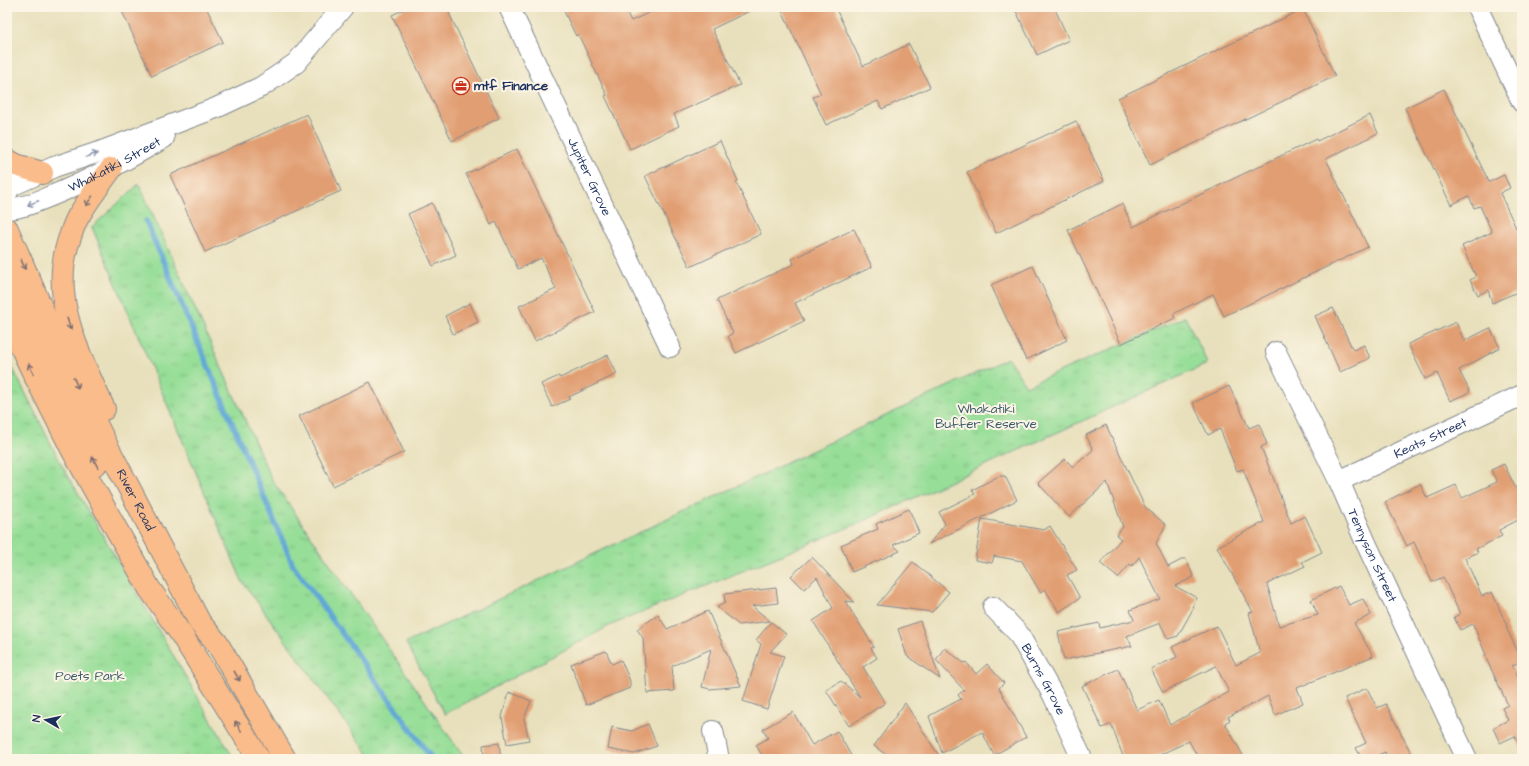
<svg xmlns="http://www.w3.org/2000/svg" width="1529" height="766" viewBox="0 0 1529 766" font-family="'Architects Daughter',sans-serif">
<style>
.grass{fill:url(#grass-tufts);stroke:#59867b}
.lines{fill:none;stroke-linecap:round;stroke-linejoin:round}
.stream{stroke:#60a7d6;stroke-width:5.5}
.building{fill:#e19e72}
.minor-casing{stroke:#82888d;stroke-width:22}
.highway-casing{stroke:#82888d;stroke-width:24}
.minor{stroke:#fff;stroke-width:20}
.highway{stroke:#f9bc8a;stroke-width:22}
.oneway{stroke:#8d97ae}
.oneway2{stroke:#7f6e72}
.labels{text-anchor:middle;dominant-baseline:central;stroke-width:4;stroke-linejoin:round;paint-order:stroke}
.poi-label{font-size:13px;font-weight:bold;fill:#1b2f5e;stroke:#fcf5e5;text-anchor:start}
.street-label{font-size:13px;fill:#1b2f5e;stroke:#fcf5e5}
.park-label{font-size:13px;fill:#3a5b6c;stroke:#fcf5e5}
</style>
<defs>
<pattern id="grass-tufts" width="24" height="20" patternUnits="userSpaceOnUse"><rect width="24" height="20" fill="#97de98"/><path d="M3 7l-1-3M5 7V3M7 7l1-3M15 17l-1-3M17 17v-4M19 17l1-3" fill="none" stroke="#82bf85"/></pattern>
</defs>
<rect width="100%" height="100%" fill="#fcf5e5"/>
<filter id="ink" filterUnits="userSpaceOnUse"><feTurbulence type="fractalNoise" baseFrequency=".025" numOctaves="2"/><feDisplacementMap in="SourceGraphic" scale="8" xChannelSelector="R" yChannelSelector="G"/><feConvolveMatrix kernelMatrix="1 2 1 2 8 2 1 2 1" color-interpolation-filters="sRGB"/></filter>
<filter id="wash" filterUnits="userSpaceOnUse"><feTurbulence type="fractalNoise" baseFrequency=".012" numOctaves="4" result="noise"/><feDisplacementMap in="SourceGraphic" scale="16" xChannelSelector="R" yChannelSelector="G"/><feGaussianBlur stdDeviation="0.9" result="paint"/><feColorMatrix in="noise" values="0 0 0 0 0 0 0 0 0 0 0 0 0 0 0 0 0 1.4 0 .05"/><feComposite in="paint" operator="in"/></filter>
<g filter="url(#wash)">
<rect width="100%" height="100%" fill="#e8e0bc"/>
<g class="grass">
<path d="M 139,184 L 272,480 L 465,759 L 372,759 L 242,581 L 92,227 Z"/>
<path d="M 1185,317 L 1203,353 L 1207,364 L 857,524 L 611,625 L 445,714 L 406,643 L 1008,358 L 1026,386 Z"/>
<path d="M 7,357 L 61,464 L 234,759 L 7,759 Z"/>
</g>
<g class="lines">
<path class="stream" d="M 146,221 L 293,565 L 432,759"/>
</g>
<g id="blocks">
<g class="building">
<path d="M 120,7 L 206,7 L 223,42 L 152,76 Z"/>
<path d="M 409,7 L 446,7 L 499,118 L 452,141 L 392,15 Z"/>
<path d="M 562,7 L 624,7 L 631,21 L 661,7 L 758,7 L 712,29 L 740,85 L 674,114 L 679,126 L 630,149 L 605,96 L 607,95 L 578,34 L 576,36 Z"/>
<path d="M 780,7 L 835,7 L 863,66 L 909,44 L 930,87 L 882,109 L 878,101 L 826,125 L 813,97 L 821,94 Z"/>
<path d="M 1014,7 L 1054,7 L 1069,40 L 1037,55 Z"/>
<path d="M 1303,9 L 1335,76 L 1150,165 L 1118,98 Z"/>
<path d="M 1444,89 L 1489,182 L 1504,175 L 1510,188 L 1500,193 L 1516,228 L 1522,225 L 1522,290 L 1492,303 L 1488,290 L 1478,295 L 1470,280 L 1476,277 L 1462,246 L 1492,232 L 1480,206 L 1474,208 L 1469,196 L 1451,205 L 1405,108 Z"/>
<path d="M 307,114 L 341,191 L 205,252 L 170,175 Z"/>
<path d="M 1370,115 L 1378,133 L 1326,159 L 1368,247 L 1224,316 L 1213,294 L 1173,314 L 1175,318 L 1121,344 L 1068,230 L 1122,204 L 1133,227 L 1316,139 L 1317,141 Z"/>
<path d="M 1076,121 L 1104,181 L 996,233 L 967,172 Z"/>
<path d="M 720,141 L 738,181 L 736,182 L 761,234 L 690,267 L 645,176 Z"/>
<path d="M 517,149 L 595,312 L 535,341 L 519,306 L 556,289 L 541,258 L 518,269 L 496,222 L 491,225 L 466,174 Z"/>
<path d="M 432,203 L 456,255 L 433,266 L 408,214 Z"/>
<path d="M 854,229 L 872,267 L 795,303 L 804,321 L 736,353 L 728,336 L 733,333 L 717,300 L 794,264 L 792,259 Z"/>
<path d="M 1033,266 L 1067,340 L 1026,360 L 991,285 Z"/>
<path d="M 470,303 L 478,322 L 453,334 L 445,316 Z"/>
<path d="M 1333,308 L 1353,350 L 1364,345 L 1370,358 L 1340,372 L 1315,316 Z"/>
<path d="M 1456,322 L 1464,341 L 1490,328 L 1500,348 L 1459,370 L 1470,392 L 1450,401 L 1437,373 L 1425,379 L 1408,344 Z"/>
<path d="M 608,355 L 617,374 L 569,397 L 570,399 L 552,407 L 541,384 L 559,376 L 560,378 Z"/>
<path d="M 370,382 L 404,452 L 333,486 L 299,416 Z"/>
<path d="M 1229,386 L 1249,428 L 1259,424 L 1267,444 L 1261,447 L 1291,523 L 1305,516 L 1322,552 L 1302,562 L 1305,566 L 1267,584 L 1279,626 L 1318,615 L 1311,600 L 1339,586 L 1349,605 L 1363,599 L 1371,615 L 1354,623 L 1373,656 L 1297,688 L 1303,703 L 1275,715 L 1268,696 L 1228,717 L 1230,720 L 1225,723 L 1245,759 L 1199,759 L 1189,741 L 1151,759 L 1124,759 L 1111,724 L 1102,728 L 1082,686 L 1118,669 L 1137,710 L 1159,700 L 1170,725 L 1229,692 L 1216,666 L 1163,692 L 1151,669 L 1177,657 L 1172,647 L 1217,626 L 1236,665 L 1260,653 L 1249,613 L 1253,612 L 1217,547 L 1264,522 L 1243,469 L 1237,471 L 1220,429 L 1208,435 L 1193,403 Z"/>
<path d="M 1106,425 L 1145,507 L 1166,525 L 1156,543 L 1168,567 L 1185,558 L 1194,577 L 1175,586 L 1197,598 L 1193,606 L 1194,607 L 1178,636 L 1168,639 L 1160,623 L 1127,636 L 1132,646 L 1064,660 L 1058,632 L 1099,623 L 1100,628 L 1134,620 L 1130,610 L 1160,599 L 1139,557 L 1132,566 L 1130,564 L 1118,578 L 1100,563 L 1121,539 L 1116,535 L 1123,527 L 1107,482 L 1069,517 L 1038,483 L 1065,459 L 1073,467 L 1093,450 L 1086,435 Z"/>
<path d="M 1504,464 L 1522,501 L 1522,518 L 1499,530 L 1502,536 L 1476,549 L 1478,552 L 1465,558 L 1482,596 L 1492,592 L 1507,626 L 1506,627 L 1522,661 L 1512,666 L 1522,685 L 1522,750 L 1515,736 L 1500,743 L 1493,728 L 1508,720 L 1502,708 L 1508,705 L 1485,656 L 1486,655 L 1473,624 L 1460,630 L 1454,617 L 1460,614 L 1443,577 L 1432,582 L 1414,542 L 1407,546 L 1385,502 L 1420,484 L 1427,498 L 1456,485 L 1462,498 L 1497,482 L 1491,470 Z"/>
<path d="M 999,476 L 1005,476 L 1017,500 L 929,544 L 945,524 L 939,512 L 975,494 L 972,490 Z"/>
<path d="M 909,509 L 919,533 L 893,545 L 900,551 L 852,572 L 841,545 L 878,529 L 876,524 Z"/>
<path d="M 982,519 L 1044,530 L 1050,526 L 1077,570 L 1067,575 L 1080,598 L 1059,612 L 1045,589 L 1040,592 L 1022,561 L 994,556 L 992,563 L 975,560 Z"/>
<path d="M 812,557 L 854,602 L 845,601 L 874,647 L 871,648 L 877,658 L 863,667 L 885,703 L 849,726 L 826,690 L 841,681 L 860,697 L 813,621 L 833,608 L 817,577 L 804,589 L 791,576 Z"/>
<path d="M 913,562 L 949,592 L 932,612 L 877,605 Z"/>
<path d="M 776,588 L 778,603 L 752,606 L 770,621 L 739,625 L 717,607 L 725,603 L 724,594 Z"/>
<path d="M 708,611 L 741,686 L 710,689 L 702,687 L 711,649 L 672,666 L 674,691 L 647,693 L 643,638 L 637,629 L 658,615 L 667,629 Z"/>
<path d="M 920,621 L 940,679 L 907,656 L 898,629 Z"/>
<path d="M 771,622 L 786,634 L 770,652 L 784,656 L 767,709 L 743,701 L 761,644 L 756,640 Z"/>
<path d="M 944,648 L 964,663 L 966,662 L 976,674 L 987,664 L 1004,683 L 999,688 L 1026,737 L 994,755 L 982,732 L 942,753 L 929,716 L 961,699 L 958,695 L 964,690 L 936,660 Z"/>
<path d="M 606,651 L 612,664 L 621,660 L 630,681 L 630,688 L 586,705 L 571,664 Z"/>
<path d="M 1367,688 L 1377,708 L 1386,704 L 1414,759 L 1388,759 L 1385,752 L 1369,759 L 1362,759 L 1356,748 L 1366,743 L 1345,698 Z"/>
<path d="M 509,692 L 531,701 L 524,719 L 529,740 L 507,744 L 502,717 Z"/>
<path d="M 905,703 L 941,759 L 892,759 L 874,746 Z"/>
<path d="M 793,712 L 812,745 L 837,731 L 853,759 L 764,759 L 756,745 L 768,738 L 763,729 Z"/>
<path d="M 648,724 L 657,746 L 634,754 L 608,749 L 612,727 L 632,731 Z"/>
<path d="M 499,743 L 501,759 L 484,759 L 483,745 Z"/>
</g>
</g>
</g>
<g filter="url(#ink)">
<use href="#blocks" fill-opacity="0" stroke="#82888d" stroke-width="1"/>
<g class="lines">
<defs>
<g id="minor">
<path id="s1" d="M 509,7 L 670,347"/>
<path d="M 1477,7 L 1522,102"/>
<path d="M 7,193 L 11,186 L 54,167 L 99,152 L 216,108 L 261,87 L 296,63 L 343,7"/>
<path id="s2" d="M 7,209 C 23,208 36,202 51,196 C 91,180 127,159 164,138"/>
<path id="s3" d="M 1276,352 L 1339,481 L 1366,543 L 1467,759"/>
<path id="s4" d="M 1339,481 L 1522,395"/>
<path id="s5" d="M 993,607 L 1018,633 L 1053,695 L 1082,759"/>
<path d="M 713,731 L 719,759"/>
</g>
<g id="highway">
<path d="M 7,160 L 16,165 L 42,173"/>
<path id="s6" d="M 7,229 L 67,366 L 106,444 L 200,623 L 217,643 L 285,759"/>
<path d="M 7,272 L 49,367 L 96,464"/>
<path d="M 7,317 L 34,374 L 74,453 L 149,588 L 181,634 L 259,759"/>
<path d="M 104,409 C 79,353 47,296 71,234 C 73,228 75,222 78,217 C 88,200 100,184 111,169"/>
</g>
</defs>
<use href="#minor" class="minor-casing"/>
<use href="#highway" class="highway-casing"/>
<use href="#minor" class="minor"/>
<use href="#highway" class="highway"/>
</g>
<defs><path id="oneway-shaft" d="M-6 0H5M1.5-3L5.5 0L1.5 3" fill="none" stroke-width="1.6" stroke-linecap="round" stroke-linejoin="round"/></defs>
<g class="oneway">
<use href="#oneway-shaft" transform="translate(92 155) rotate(-19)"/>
<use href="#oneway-shaft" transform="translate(33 203) rotate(158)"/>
</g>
<g class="oneway2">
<use href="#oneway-shaft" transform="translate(89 201) rotate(125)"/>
<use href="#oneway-shaft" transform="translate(23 264) rotate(66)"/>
<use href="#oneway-shaft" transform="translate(69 324) rotate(72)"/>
<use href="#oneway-shaft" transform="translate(31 369) rotate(-115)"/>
<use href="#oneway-shaft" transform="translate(76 383) rotate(64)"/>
<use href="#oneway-shaft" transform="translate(95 462) rotate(-118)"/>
<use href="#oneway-shaft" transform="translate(237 676) rotate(60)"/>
<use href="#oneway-shaft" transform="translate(238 726) rotate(-122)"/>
</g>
</g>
<defs>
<symbol id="office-ring" viewBox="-11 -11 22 22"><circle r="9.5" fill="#fcf5e5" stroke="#c8321e" stroke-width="1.5"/><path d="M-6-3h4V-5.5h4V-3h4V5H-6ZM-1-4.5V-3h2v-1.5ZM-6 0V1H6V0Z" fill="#c8321e"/></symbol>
</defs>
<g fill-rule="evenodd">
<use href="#office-ring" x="451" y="76" width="20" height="20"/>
</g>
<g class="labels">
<g class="poi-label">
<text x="474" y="86">mtf Finance</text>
</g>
<g class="street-label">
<text stroke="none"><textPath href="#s2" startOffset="117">Whakatiki Street</textPath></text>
<text stroke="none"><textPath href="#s1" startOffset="188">Jupiter Grove</textPath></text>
<text stroke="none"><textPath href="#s4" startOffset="101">Keats Street</textPath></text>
<text stroke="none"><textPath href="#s6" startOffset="300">River Road</textPath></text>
<text stroke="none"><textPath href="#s3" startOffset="225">Tennyson Street</textPath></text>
<text stroke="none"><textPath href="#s5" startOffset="89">Burns Grove</textPath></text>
</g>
<g class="park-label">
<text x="986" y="409">Whakatiki<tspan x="986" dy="15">Buffer Reserve</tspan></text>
<text x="90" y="676">Poets Park</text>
</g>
</g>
<rect width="1529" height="766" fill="none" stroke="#fcf5e5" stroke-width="24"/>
<g transform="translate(46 720) rotate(279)" stroke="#fcf5e5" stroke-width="3" paint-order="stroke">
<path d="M0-3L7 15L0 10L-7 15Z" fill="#1b2f5e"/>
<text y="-6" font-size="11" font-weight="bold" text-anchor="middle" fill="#1b2f5e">N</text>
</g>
</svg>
